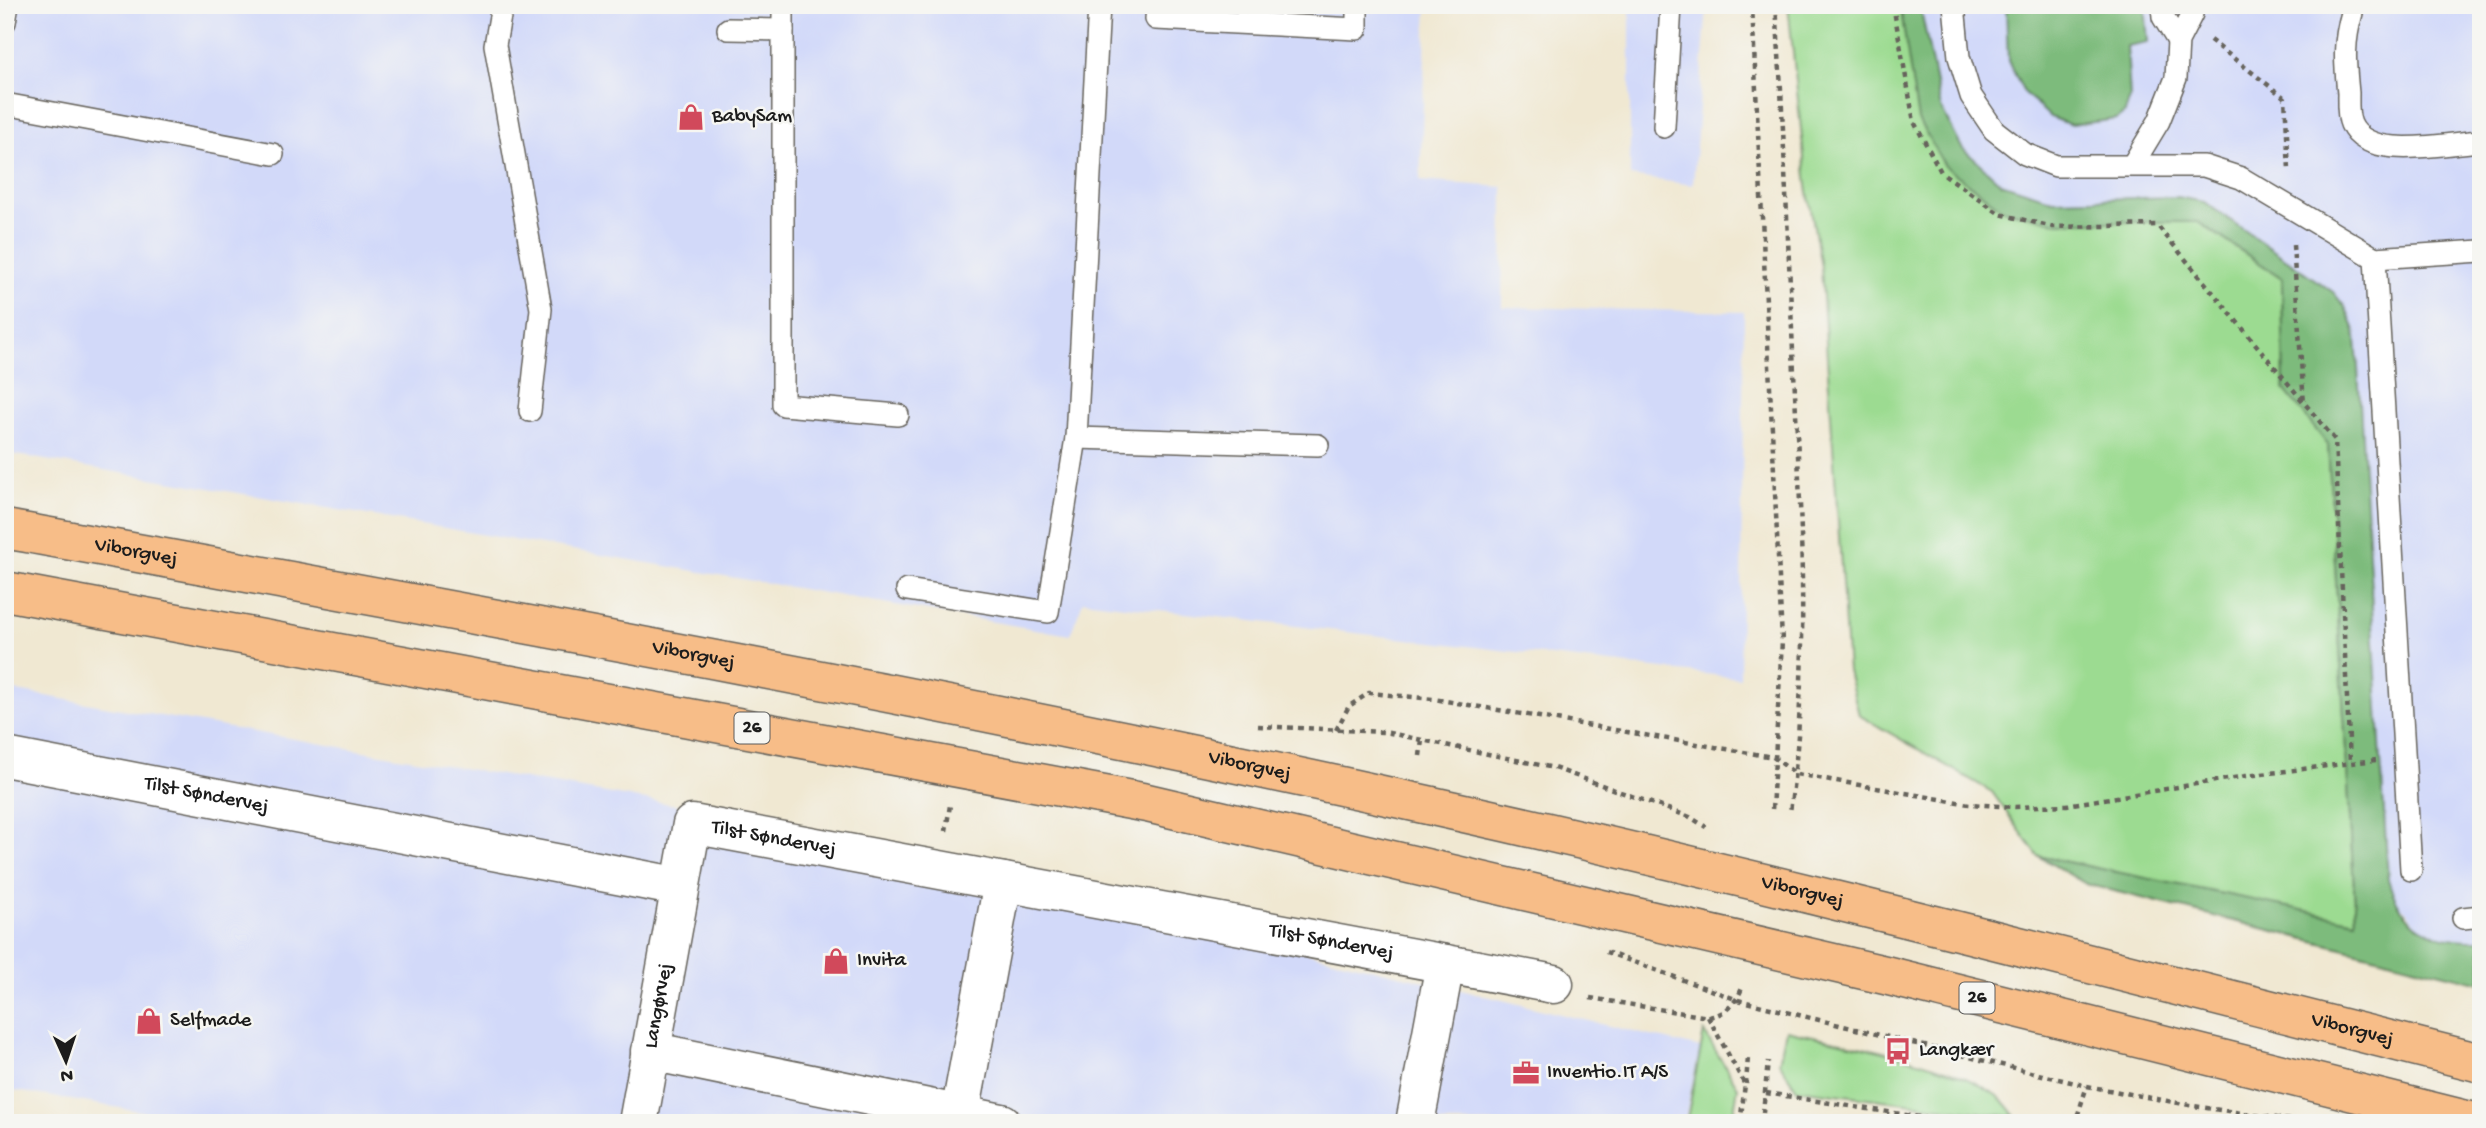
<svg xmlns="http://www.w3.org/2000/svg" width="2486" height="1128" viewBox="0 0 2486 1128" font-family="'Gochi Hand',sans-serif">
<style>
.built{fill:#d2d9f9}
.green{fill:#9cdb91;stroke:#5c7c56;stroke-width:2}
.forest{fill:#7dbb7b;stroke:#4c6c4c;stroke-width:2}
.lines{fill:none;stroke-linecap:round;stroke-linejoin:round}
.lane-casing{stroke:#66635c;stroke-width:24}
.street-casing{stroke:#66635c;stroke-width:41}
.primary-casing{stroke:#66635c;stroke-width:41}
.path{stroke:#66635c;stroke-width:4.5;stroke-dasharray:5 5;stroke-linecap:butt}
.lane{stroke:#fff;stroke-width:21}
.street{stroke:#fff;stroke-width:38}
.primary{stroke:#f7bd88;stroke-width:38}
.labels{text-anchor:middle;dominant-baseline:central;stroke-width:5;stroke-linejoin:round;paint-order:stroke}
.shield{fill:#f6f6f2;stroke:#5d5d5c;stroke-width:2}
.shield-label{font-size:19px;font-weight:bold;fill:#1c1c1c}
.poi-label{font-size:21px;fill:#1c1c1c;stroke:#f6f6f2;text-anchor:start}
.street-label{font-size:21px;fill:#1c1c1c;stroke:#f6f6f2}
</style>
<rect width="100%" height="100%" fill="#f6f6f2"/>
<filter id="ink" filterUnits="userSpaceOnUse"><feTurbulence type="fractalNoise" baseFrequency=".0143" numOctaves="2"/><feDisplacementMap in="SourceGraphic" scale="14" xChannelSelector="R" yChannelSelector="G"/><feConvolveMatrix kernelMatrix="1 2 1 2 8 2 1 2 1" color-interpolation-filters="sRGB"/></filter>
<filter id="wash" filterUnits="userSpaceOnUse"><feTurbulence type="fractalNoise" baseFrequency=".00686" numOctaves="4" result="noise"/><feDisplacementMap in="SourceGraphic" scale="28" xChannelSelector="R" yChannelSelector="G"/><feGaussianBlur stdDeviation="1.57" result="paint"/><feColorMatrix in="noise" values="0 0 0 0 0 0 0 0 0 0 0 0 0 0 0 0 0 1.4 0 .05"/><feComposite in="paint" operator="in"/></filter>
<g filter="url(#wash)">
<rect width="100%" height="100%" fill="#f0e8d2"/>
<g class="built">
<path d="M 5,5 L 1427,5 L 1420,181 L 1503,187 L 1502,307 L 1744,312 L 1740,678 L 1083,601 L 1070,635 L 5,453 Z"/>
<path d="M 1563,5 L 1707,5 L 1693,185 L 1630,176 L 1630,9 Z"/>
<path d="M 1920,5 L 2481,5 L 2481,940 L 2457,940 L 2438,937 L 2421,929 L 2394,898 L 2388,879 L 2355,330 L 2204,202 L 2178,197 L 2053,200 L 2001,183 L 1962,148 L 1941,108 Z"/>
<path d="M 5,689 L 756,819 L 1700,1048 L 1684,1123 L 212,1123 L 5,1089 Z"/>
</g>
<g class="green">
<path d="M 1788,5 L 1900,5 L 1907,47 L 1945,166 L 2053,222 L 2198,222 L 2282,278 L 2284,389 L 2328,445 L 2356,922 L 2038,856 L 1992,792 L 1859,715 L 1848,671 L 1821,267 L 1807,186 Z"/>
<path d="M 1786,1030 C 1839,1043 1993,1066 2015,1117 L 1797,1089 L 1779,1062 Z"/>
<path d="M 1704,1032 L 1738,1087 L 1732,1123 L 1686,1123 Z"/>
</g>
<g class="forest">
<path d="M 1900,5 L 1920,5 L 1941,108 L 1962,148 L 2001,183 L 2053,200 L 2178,197 L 2204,202 L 2333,292 L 2345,307 L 2355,330 L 2357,351 L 2388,879 C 2402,928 2433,941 2481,940 L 2481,983 L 2086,884 L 2038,856 L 2356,921 L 2328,445 L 2284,389 L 2282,278 L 2198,222 L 2053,222 L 2002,209 L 1945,166 L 1918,120 Z"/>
<path d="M 2006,5 L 2145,5 L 2148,42 L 2127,46 L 2130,98 L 2125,113 L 2117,119 L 2071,125 L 2050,117 L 2023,91 L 2008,61 Z"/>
</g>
</g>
<g filter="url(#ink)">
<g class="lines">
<defs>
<g id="lane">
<path d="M 502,5 L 495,45 L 541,309 L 530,411"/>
<path d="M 783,5 L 783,405 L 898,415"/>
<path d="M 1157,5 L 1156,19 L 1357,29 L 1357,5"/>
<path d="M 1954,5 L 1959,57 L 1971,96 L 1994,130 L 2025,154 L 2056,166 L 2204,166 L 2241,178 L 2375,258 L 2481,251"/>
<path d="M 2162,5 L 2163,17 L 2178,41"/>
<path d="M 2352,13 C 2343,43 2345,62 2348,93 C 2348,102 2347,115 2351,124 C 2367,162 2447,143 2481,141"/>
<path d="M 5,22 L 8,5"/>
<path d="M 728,29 L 783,30"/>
<path d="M 5,104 L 273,154"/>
<path d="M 1664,127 L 1671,5"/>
<path d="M 2133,164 L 2159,121 L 2176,78 L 2178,41 L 2192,14 L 2191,5"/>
<path d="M 2375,258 L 2411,870"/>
<path d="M 1076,438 L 1318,445"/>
<path d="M 907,590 L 1048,612 L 1076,438 L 1099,5"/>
<path d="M 2463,918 L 2481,916"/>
</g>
<g id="street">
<path id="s1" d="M 5,757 L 680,887"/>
<path d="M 650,1051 L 1002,1123"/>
<path d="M 960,1114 L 1003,882"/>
<path id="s2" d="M 638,1123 L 692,824 L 1554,984"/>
<path d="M 1415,1123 L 1445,964"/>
</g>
<g id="primary">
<path id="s3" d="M 5,529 C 473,614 941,698 1405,800 C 1766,879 2123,973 2481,1063"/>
<path d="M 5,591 L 1147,803 L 1885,975 L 2478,1123"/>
</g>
</defs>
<use href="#lane" class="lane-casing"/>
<use href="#street" class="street-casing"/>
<use href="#primary" class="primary-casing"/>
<g class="path">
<path d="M 1752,5 L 1782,641 L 1772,810"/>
<path d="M 1776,5 C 1784,127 1788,249 1794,372 C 1801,518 1810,666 1790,812"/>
<path d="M 1893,5 L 1914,122 L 1941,172 L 2000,214 L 2053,227 L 2157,225 L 2335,440 L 2350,762"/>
<path d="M 2210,40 L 2285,98 L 2289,170"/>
<path d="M 2293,245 L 2304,404"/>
<path d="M 1258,726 L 1385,732 L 1422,740 L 1554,768 L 1690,817 L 1706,827"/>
<path d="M 1336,730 L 1349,706 L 1369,693 L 1434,699 L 1773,757 L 1796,774 L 1969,804 L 2015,807 L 2067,805 L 2246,776 L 2376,760"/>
<path d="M 1420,756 L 1422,740"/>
<path d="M 946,831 L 950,805"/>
<path d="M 1606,952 L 1738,1000 L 2087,1086 L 2200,1107 L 2303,1122"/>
<path d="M 1590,998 L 1708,1017 C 1726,1015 1738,1001 1743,985"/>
<path d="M 1708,1017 L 1745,1085 L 1740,1123"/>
<path d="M 1746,1084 L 1748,1057"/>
<path d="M 1766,1093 L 1958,1123"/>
<path d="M 1762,1123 L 1768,1061"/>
<path d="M 2071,1123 L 2078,1114 L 2087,1086"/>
</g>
<use href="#lane" class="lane"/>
<use href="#street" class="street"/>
<use href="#primary" class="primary"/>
</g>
</g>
<defs>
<symbol id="shop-bare" viewBox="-9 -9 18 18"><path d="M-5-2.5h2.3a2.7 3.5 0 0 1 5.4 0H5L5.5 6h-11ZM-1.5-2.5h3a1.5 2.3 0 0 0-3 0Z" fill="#d1495b" stroke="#f6f6f2" stroke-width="2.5" paint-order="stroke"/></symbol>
<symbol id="bus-bare" viewBox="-9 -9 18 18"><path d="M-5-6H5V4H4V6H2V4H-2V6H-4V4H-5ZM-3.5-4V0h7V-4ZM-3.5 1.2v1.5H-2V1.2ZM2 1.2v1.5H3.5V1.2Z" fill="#d1495b" stroke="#f6f6f2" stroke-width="2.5" paint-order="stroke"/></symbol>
<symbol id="office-bare" viewBox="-9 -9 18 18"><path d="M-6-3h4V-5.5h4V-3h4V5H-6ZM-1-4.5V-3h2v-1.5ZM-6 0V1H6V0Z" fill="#d1495b" stroke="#f6f6f2" stroke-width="2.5" paint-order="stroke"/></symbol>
</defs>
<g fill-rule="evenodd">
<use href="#shop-bare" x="672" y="98" width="38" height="38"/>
<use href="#shop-bare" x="817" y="942" width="38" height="38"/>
<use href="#shop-bare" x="130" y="1002" width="38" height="38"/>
<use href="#bus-bare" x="1879" y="1032" width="38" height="38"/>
<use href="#office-bare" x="1507" y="1054" width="38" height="38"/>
</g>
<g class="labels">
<g class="shield">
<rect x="734.5" y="712.5" width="35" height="31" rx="5"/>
<rect x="1959.5" y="982.5" width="35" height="31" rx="5"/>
</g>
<g class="shield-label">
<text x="752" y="728">26</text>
<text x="1977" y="998">26</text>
</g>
<g class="poi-label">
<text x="712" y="117">BabySam</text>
<text x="857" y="961">Invita</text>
<text x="170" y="1021">Selfmade</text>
<text x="1919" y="1051">Langkær</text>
<text x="1547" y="1073">Inventio.IT A/S</text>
</g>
<g class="street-label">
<text stroke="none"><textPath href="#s3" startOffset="133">Viborgvej</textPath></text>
<text stroke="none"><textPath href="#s3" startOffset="700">Viborgvej</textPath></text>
<text stroke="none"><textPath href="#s3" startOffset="1267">Viborgvej</textPath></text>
<text stroke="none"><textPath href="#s1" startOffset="205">Tilst Søndervej</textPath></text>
<text stroke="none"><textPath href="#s2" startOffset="387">Tilst Søndervej</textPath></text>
<text stroke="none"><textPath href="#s3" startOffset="1834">Viborgvej</textPath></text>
<text stroke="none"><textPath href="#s2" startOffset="954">Tilst Søndervej</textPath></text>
<text stroke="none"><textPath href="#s2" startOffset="119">Langørvej</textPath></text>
<text stroke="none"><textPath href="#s3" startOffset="2401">Viborgvej</textPath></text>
</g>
</g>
<rect width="2486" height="1128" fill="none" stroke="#f6f6f2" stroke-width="28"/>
<g transform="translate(66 1061) rotate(177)" stroke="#f6f6f2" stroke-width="5" paint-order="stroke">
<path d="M0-5L12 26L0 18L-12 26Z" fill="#1c1c1c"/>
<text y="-10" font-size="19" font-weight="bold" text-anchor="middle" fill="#1c1c1c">N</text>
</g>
</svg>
